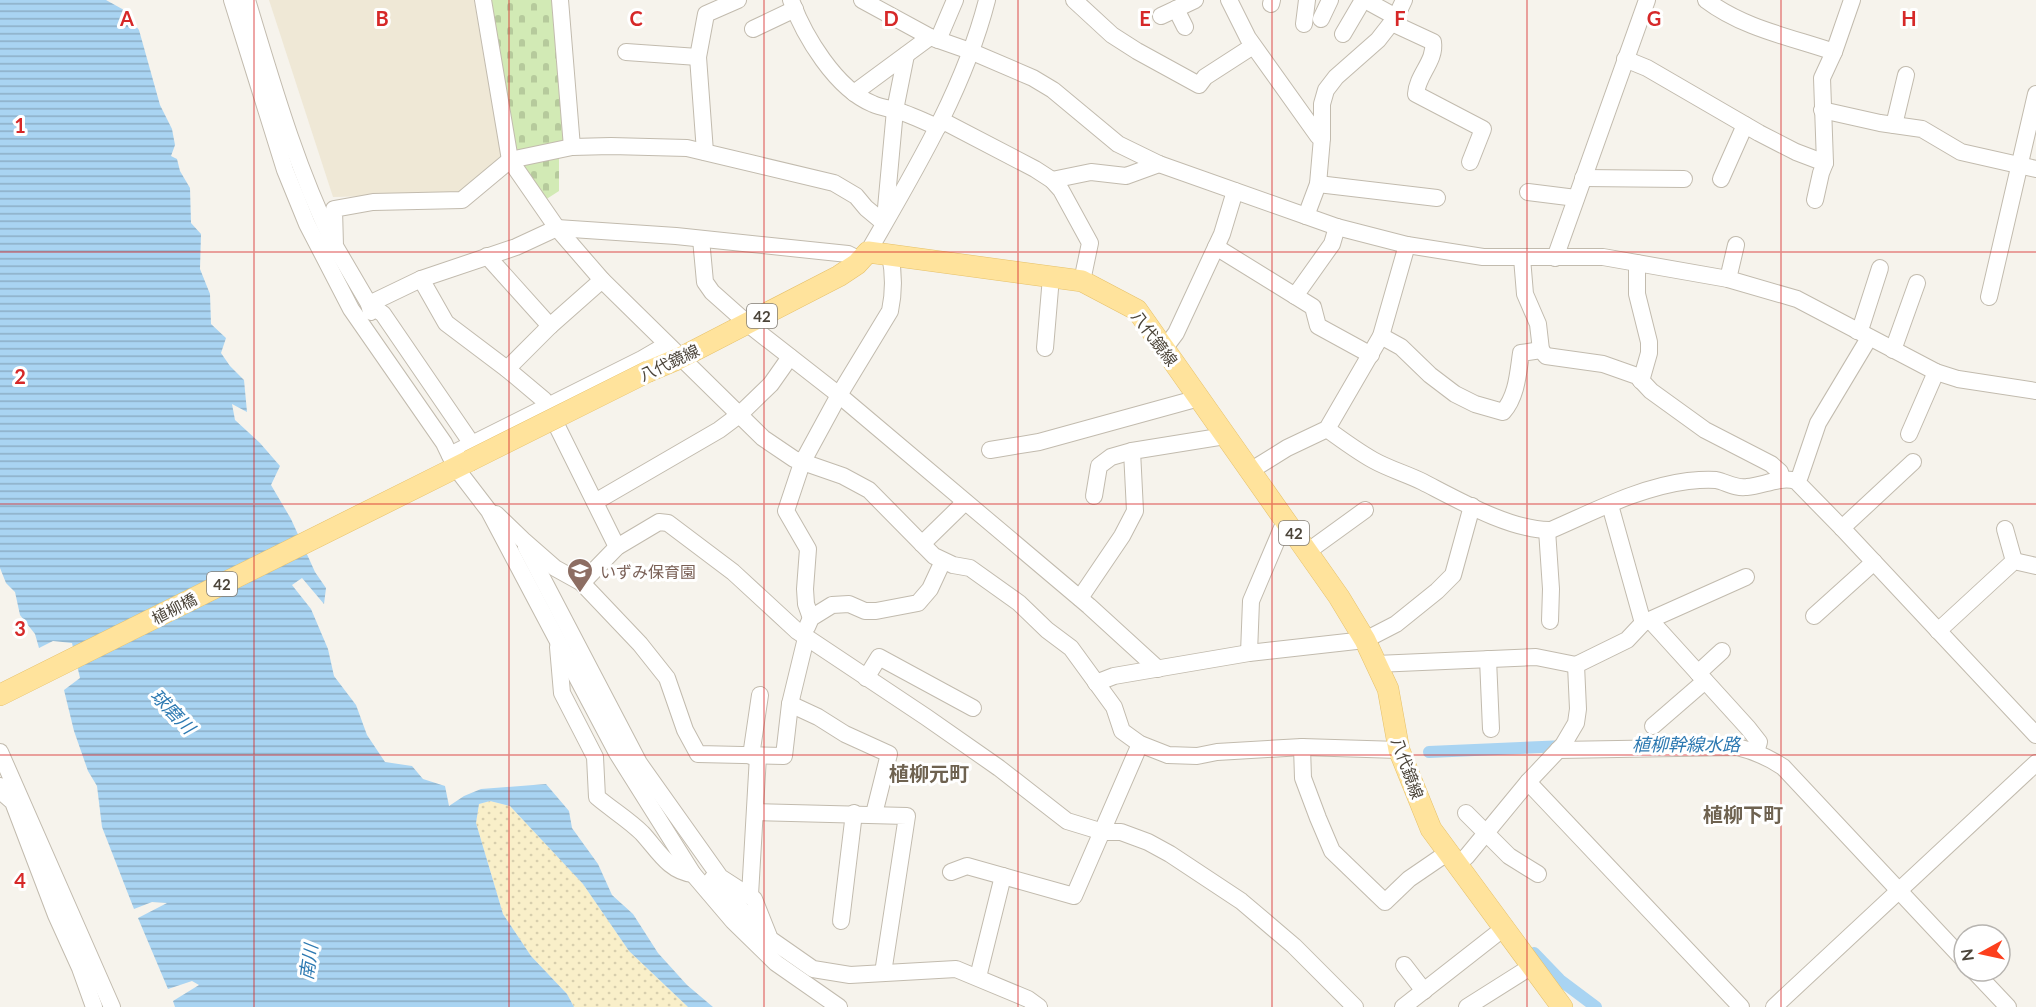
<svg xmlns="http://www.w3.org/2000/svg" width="2036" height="1007" viewBox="0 0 2036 1007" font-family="Lato,'Noto Sans JP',sans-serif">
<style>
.education{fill:#efe8d6}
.sand{fill:url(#sand-dots)}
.cemetery{fill:url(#cemetery-stones)}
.water{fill:url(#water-rules)}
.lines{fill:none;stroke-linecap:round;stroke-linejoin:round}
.canal{stroke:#a9d4f2;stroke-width:12}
.minor-casing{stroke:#c2bbae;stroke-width:18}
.major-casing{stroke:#e6c16a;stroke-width:22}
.minor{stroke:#fff;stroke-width:16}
.major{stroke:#ffe39c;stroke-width:21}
.major-bridge-casing{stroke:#e6c16a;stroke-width:22;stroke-linecap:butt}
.major-bridge{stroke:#ffe39c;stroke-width:21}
.grid{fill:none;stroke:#d62828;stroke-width:1.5;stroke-opacity:0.55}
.labels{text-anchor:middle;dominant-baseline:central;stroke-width:6;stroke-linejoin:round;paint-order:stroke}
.shield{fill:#fff;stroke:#817c74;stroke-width:1.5}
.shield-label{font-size:15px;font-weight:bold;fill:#4b4439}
.street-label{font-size:16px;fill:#4b4439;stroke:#fff}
.education-label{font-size:16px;fill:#785e54;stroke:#fff;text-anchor:start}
.water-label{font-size:18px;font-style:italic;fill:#2e7ab2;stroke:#fff}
.quarter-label{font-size:20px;font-weight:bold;fill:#6e6250;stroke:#fff}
.grid-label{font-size:20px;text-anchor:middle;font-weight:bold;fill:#d62828;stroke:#fff;stroke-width:6;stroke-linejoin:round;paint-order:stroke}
</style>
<defs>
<pattern id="sand-dots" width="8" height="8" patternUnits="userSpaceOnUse" patternTransform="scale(1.5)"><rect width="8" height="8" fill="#f9efc9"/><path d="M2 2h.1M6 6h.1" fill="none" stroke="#d7cead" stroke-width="1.8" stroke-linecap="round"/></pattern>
<pattern id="cemetery-stones" width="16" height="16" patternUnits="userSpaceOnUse" patternTransform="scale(1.5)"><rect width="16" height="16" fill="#d2eab5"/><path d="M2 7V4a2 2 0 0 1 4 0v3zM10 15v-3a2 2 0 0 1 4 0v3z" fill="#b6ca9c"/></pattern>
<pattern id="water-rules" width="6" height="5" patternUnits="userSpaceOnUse" patternTransform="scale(1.5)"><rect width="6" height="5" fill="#a9d4f2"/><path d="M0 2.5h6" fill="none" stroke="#8caec5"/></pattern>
</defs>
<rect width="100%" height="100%" fill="#f6f3ec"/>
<path class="education" d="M 269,0 L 474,0 L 502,162 L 460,194 L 333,197 Z"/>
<path class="sand" d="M 490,801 L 510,806 L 583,884 L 629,951 L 688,1007 L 574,1007 L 567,994 L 531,956 L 503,914 L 476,823 L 479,804 Z"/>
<path class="cemetery" d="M 487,0 L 558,0 L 570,144 L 559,155 L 559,191 L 545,200 L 516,154 Z"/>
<path class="water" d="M 0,0 L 106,0 L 124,10 L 123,20 L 131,20 L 139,30 L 160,105 L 172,129 L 175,145 L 171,156 L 177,159 L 180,171 L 190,188 L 191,223 L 201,234 L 200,269 L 210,294 L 211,324 L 226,338 L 221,353 L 230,366 L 244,380 L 247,412 L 232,404 L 235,420 L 260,443 L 280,466 L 271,485 L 291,519 L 315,572 L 326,588 L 324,604 L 302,578 L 292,585 L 311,609 L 328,649 L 334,676 L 356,705 L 367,735 L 385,762 L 412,766 L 423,779 L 445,786 L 449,806 L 464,796 L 481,789 L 546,784 L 569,811 L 572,828 L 598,864 L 612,895 L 633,914 L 658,953 L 687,985 L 713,1007 L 688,1007 L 629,951 L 583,884 L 510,806 L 490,801 L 479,804 L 476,823 L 503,914 L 531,956 L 567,994 L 574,1007 L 175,1007 L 173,1001 L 199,985 L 192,981 L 168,989 L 138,918 L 167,903 L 152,902 L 134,909 L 102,827 L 97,786 L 88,771 L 74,731 L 64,690 L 80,678 L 72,643 L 53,641 L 39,648 L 35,634 L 20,615 L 15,592 L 6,583 L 0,568 Z"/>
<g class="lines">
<g class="canal">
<path d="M 1429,752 L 1566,746"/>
<path d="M 1534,953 L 1560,980 L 1596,1007"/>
</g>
<defs>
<g id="minor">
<path d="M 232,0 L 285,170 L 307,224 L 351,309 L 444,443 L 456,468 L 489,511 L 617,753 L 693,874 L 733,921 L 776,963 L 839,1007"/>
<path d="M 247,0 C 272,82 295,164 333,242"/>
<path d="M 483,0 L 510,160 L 557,228 L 602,280 L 763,438 L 794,459 L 843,476 L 869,490 L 934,556 L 953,565 L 970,568 L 1019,603 L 1047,630 L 1071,648 L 1114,707 L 1122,731 L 1140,744 L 1168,755 L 1197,756 L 1217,752 L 1302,747 L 1399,750"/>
<path d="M 560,0 L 572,147"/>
<path d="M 791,0 C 804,36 836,89 873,104 C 882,108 894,109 904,113 C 916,117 927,123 938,127"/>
<path d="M 862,0 L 930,37"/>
<path d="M 1074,0 L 1112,35 L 1137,51 L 1199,85 L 1205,77 L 1253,46"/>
<path d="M 1229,0 L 1248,38 L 1318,136 L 1322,138"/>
<path d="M 1365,0 L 1396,17"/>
<path d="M 1706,0 C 1743,28 1790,37 1834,52"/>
<path d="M 1271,4 L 1272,0"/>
<path d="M 1176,9 L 1185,27"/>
<path d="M 1161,16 L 1195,0"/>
<path d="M 1321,19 L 1330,0"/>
<path d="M 1392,23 L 1433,42 C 1436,61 1417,75 1416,94 L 1483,129 L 1470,162"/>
<path d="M 1304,24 L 1307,0"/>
<path d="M 753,29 L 795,9"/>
<path d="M 1343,34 L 1363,0"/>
<path d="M 938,40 L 955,0"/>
<path d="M 626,52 L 698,57"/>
<path d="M 1625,59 L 1647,68 L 1759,133 L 1796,152 L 1825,163"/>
<path d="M 854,93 L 930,37 L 970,51 L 1033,78 L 1053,90 L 1118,144 L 1159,164 L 1306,216 L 1337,227 L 1407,245 L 1483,257 L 1603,257 L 1728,279 L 1797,299 L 1936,372 L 1958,379 L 2036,391"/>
<path d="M 1822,110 L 1880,123 L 1922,129 L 1961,152 L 2036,169"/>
<path d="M 941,120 L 1035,169 L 1052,180 L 1061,190 L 1090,243 L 1082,281"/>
<path d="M 1894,125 L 1906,75"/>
<path d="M 705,152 L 698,57 L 706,14 L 738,0"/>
<path d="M 1583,178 L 1684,179"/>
<path d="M 1721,179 L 1745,125"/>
<path d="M 1052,180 L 1091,172 L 1126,176 L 1159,164"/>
<path d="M 1318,184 L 1437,198"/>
<path d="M 1528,192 L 1576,198"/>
<path d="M 1815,200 L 1821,173 L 1825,163 L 1822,78 L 1834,52 L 1852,0"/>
<path d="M 1306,216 L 1318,184 L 1322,138 L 1322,104 L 1326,90 L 1336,77 L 1378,40 L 1396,17 L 1404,0"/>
<path d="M 885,219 L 895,110 L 906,55"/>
<path d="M 701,239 L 705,282 L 712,292 L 748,324 L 839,395 L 1089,606 L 1158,669"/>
<path d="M 1216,247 L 1313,307 L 1318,326 L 1371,355"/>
<path d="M 868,252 C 914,172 964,90 987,0"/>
<path d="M 487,256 L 550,326"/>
<path d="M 1522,258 L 1525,294 L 1538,324 L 1541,350"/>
<path d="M 1555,258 L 1647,0"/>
<path d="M 1637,263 L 1637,294 L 1649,342 L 1649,353 L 1641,381"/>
<path d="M 421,279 L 446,323 L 507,369 L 544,400 L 617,547"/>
<path d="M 1728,279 L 1736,245"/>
<path d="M 1295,296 L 1332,244 L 1337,227"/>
<path d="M 1989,297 L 2036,94"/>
<path d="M 371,312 L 369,304 L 421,279 L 516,247 L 557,228 L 676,236 L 848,254 L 854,257 L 857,264"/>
<path d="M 1857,331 L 1862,324 L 1880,268"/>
<path d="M 1381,336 L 1401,347 L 1430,375 L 1455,394 L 1475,404 L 1503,412 C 1517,396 1518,373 1521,353 L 1541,350 L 1546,356 L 1603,364 L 1637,376 L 1651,391 L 1705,430 L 1771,464 L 1780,472 L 1782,479"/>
<path d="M 1045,348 L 1051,277"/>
<path d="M 1164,349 L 1176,333 L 1222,234 L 1235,191"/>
<path d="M 1893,350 L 1917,283"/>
<path d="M 507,369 L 550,326 L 602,280"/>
<path d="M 1327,429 C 1342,440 1357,451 1373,460 C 1389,469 1407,474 1423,482 C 1458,500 1512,531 1551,530 C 1595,511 1640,487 1688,481 C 1697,480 1707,479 1716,480 C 1726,482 1736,489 1747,487 C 1763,486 1780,476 1796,481 L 1842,528 L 2036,735"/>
<path d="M 1909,434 L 1936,372"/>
<path d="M 472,444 L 383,314 L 369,304 L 335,246 L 334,209 L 373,202 L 462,200 L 510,160 L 572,147 L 611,146 L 687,148 L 834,183 L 856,196 L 866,208 L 884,223"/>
<path d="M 990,450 L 1039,442 L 1199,398"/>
<path d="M 450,455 L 642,359 L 666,345"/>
<path d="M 1250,471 L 1287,448 L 1327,429 L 1381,336 L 1407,245"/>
<path d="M 1796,481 L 1800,476 L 1818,423 L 1869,338"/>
<path d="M 1094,496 L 1099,466 L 1111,457 L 1132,451"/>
<path d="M 595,502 L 719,430 L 739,415 L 771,384 L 790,357"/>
<path d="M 496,514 L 523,540 L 555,568 L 582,583 L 617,547 L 659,522 L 668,523 L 733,572 L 797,631 L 926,717 L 999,768 L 1067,821 L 1103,832 L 1121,832 L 1148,842 L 1170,854 L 1241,901 L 1294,946 L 1355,1007"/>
<path d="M 1842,528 L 1913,462"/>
<path d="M 2005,529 L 2014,561"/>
<path d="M 1547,530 L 1551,589 L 1550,621"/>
<path d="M 922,544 L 965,502"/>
<path d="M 526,547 L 639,763 L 720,877 L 754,899 L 770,939 L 813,969 L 850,975 L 956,969 L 1028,999 L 1039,1007"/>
<path d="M 1307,552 L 1365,510"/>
<path d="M 582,583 L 640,644 L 667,678 L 685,730 L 698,754 L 784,756 L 790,704 L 806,638"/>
<path d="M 1080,598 L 1122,536 L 1135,511 L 1132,451 L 1225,436"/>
<path d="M 1814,616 L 1874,562"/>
<path d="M 811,618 L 806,604 L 805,589 L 808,549 L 786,511 L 802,463 L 839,395 L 890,311 C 894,292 894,274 890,255"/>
<path d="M 1650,620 L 1748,728 L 1759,742 L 1756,752"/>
<path d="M 1643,623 L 1746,577"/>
<path d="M 807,627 L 811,618 L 832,605 L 849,604 L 865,611 L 876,611 L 918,603 L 930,589 L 943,561"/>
<path d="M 1938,631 L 2014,561 L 2036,566"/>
<path d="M 558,647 L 562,693 L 595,757 L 597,797 C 611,809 629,820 642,833 C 657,849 669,872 693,874"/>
<path d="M 1249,653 L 1251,601 L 1285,521"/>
<path d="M 1488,659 L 1491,729"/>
<path d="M 1376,664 L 1536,657 L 1576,665"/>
<path d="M 1698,673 L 1722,651"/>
<path d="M 866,678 L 879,657 L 973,708"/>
<path d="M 1096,683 L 1114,676 L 1249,653 L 1365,640 L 1396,624 L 1437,591 L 1453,575 L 1472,506"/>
<path d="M 790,704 L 818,717 L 845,734 L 889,754 L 874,814"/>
<path d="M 1653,726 L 1705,681"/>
<path d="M 1302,747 L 1303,778 L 1318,818 L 1332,851 L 1385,902 L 1409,879 L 1447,853"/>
<path d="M 1558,750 L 1737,747 C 1754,751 1768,757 1783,767 L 1964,960"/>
<path d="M 0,752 L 112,1007"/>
<path d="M 751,756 L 760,695"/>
<path d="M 1528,782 L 1741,1007"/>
<path d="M 0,786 L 5,795 L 13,802 L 56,915 L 80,968 L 94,1007"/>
<path d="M 755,812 L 907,816 L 883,973"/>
<path d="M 1466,813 L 1509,856 L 1538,874"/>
<path d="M 1457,865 L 1467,856 L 1528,782 L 1563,745 L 1576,723 L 1578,709 L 1576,665 L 1627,640 L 1643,623 L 1610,505"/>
<path d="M 951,872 L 967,866 L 1074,896 L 1140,744"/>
<path d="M 712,879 L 765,934"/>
<path d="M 750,895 L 758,756"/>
<path d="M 841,921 L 854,813"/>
<path d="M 1404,965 L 1424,991"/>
<path d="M 1974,971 L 2008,1007"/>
<path d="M 978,977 L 1003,876"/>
<path d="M 1403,1007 L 1504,928"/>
<path d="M 1467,1007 L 1532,966"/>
<path d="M 1774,1007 L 2036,763"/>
</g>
<g id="major">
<path d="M 649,371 L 680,358 L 839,276 L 857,264 L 868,252 L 1082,281 L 1137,310 L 1339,597 L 1365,640 L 1388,689 L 1399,750 L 1431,829 L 1562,1007"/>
<path d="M 0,695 L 469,461"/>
</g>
</defs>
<use href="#minor" class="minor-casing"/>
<use href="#major" class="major-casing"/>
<use href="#minor" class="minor"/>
<use href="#major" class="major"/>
<defs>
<path id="major-bridge" d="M 469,461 L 649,371"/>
</defs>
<use href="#major-bridge" class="major-bridge-casing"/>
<use href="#major-bridge" class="major-bridge"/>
</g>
<path class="grid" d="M 254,0 L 254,1007M 509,0 L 509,1007M 764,0 L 764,1007M 1018,0 L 1018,1007M 1272,0 L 1272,1007M 1527,0 L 1527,1007M 1781,0 L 1781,1007M 0,252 L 2036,252M 0,504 L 2036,504M 0,755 L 2036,755"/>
<defs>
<symbol id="school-pin" viewBox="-11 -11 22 30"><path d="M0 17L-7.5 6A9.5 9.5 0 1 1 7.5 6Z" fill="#8d6e63" stroke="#fff"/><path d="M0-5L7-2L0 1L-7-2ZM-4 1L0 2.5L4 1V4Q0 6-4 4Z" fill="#fff"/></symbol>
</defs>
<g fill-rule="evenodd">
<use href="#school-pin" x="565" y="556" width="30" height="40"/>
</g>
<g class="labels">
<g class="shield">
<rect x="747" y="304" width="30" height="24" rx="4.5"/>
<rect x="1279" y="521" width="30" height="24" rx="4.5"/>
<rect x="207" y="572" width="30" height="24" rx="4.5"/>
</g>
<g class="shield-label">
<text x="762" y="316">42</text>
<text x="1294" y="533">42</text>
<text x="222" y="584">42</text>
</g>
<g class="street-label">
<text transform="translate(1155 338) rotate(53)">八代鏡線</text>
<text transform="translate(669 362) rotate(-25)">八代鏡線</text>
<text transform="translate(174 608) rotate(-27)">植柳橋</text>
<text transform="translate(1408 768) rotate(70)">八代鏡線</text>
</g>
<g class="education-label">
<text x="600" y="571">いずみ保育園</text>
</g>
<g class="water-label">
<text transform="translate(173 711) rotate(46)">球磨川</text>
<text x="1686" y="744">植柳幹線水路</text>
<text transform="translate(308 962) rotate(-82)">南川</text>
</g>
<g class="quarter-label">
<text x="929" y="773">植柳元町</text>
<text x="1743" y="814">植柳下町</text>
</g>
</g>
<g class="grid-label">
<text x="127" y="26">A</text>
<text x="382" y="26">B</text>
<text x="636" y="26">C</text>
<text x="891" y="26">D</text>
<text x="1145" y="26">E</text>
<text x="1400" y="26">F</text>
<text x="1654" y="26">G</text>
<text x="1909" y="26">H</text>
<text x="20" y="133">1</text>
<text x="20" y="384">2</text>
<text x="20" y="636">3</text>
<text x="20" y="888">4</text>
</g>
<g transform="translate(1982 953) rotate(262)"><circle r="28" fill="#ffffff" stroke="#b7b4b0" stroke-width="1.5"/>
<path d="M0-4.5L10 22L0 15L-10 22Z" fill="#fc3f1d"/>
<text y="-9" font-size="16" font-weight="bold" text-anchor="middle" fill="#4b4439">N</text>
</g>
</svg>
